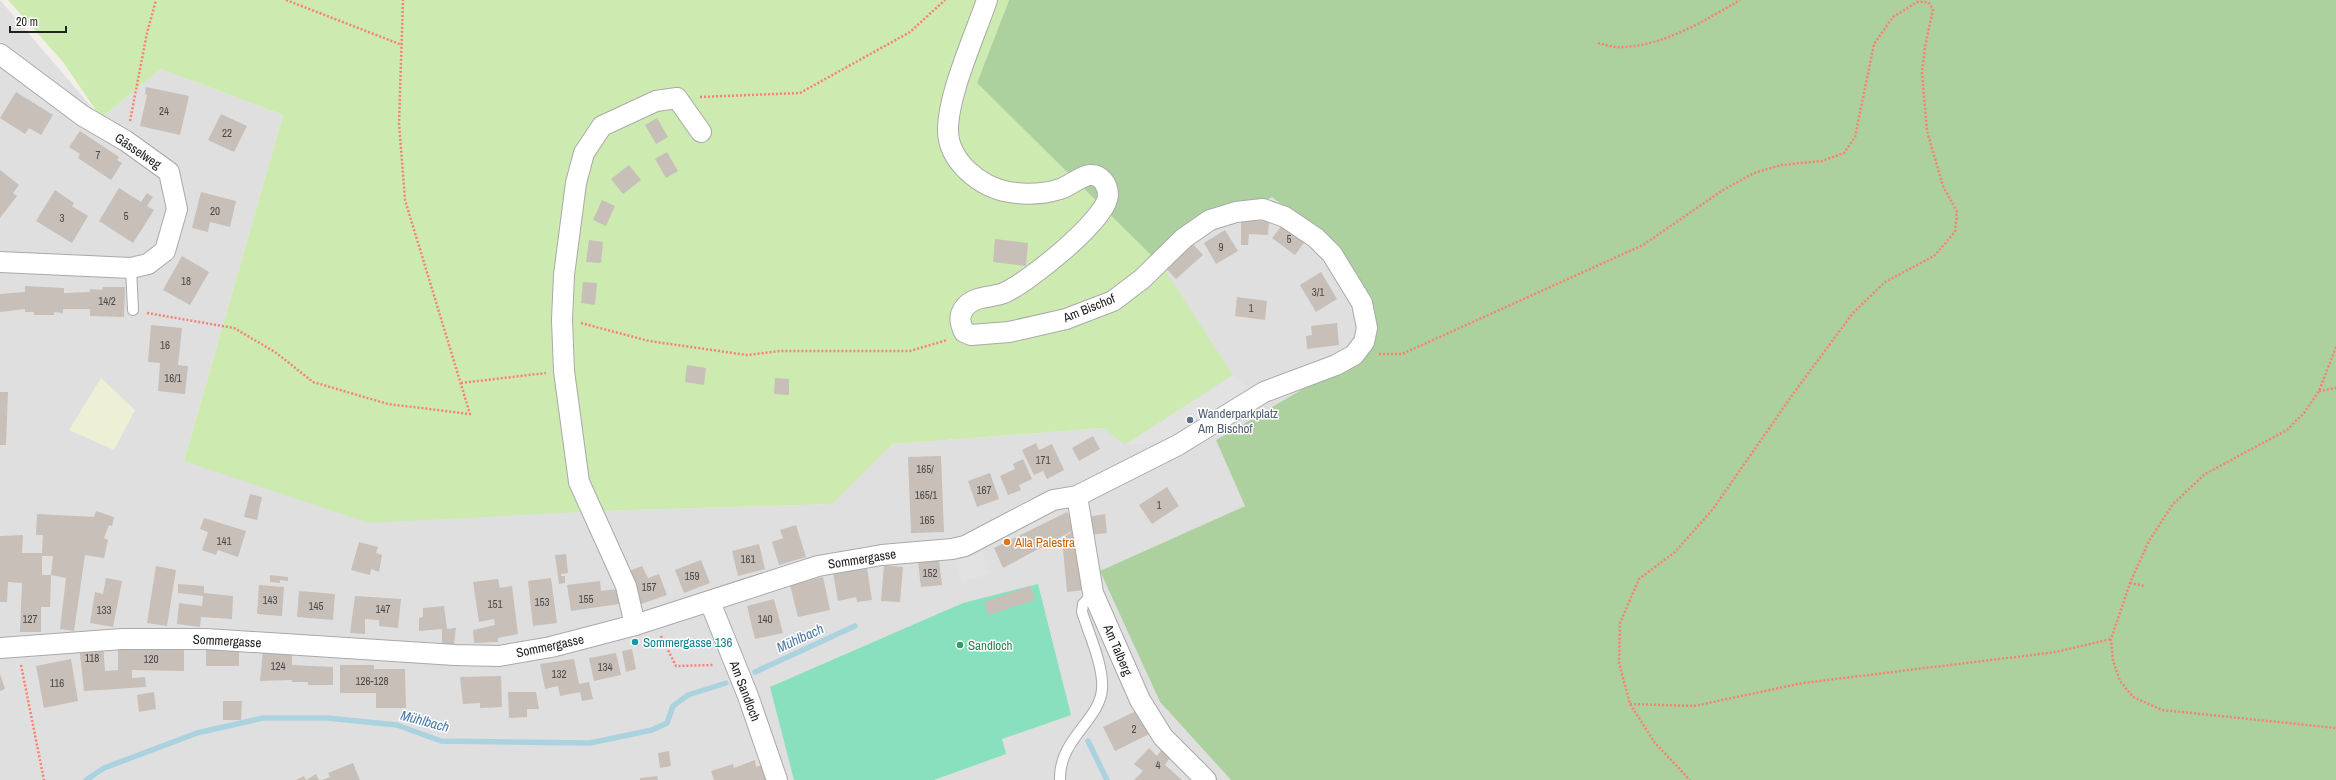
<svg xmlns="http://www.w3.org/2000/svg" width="2336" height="780" viewBox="0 0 2336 780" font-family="'Archivo Narrow',sans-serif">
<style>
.residential{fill:#e0dfdf}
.farmland{fill:#eef0d5}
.grass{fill:#cdebb0}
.forest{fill:#add19e}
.pitch{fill:#88e0be}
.parking{fill:#e2e2e2}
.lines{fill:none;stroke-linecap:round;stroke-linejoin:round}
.stream{stroke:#aad3df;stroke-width:5.5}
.building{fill:#c7bfb8}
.service-casing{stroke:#a9a9a9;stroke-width:12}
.minor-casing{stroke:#a9a9a9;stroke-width:22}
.path{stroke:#fa8072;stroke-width:2.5;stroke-dasharray:2 2;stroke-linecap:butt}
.service{stroke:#fff;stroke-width:10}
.minor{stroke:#fff;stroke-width:20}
.service-dot{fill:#5c6f8a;stroke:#fff;stroke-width:1.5}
.food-dot{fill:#e8710a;stroke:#fff;stroke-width:1.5}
.culture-dot{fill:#0f9aa8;stroke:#fff;stroke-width:1.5}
.leisure-dot{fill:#2e9e5b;stroke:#fff;stroke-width:1.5}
.labels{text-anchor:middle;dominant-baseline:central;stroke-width:3;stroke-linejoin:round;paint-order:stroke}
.number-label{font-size:11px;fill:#4b4948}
.street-label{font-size:13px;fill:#222;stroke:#fff}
.service-label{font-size:13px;fill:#4e5e75;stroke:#fff;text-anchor:start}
.food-label{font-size:13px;fill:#c56008;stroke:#fff;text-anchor:start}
.culture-label{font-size:13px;fill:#0d838f;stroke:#fff;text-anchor:start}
.leisure-label{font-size:13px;fill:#27864d;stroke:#fff;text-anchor:start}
.water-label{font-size:14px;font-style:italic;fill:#4a7aab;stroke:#fff}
</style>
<rect width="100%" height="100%" fill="#f2efe9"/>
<path class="residential" d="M 0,0 L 101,118 L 161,69 L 283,115 L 184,461 L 601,511 L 833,504 L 893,444 L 1104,428 L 1163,267 L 1203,233 L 1272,197 L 1322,237 L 1361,318 L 1354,359 L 1245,506 L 1101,571 L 1160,702 L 1231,780 L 0,780 Z"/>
<path class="farmland" d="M 101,378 L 135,410 L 114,450 L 69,430 Z"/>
<path class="grass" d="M 8,0 L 1009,0 L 977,83 L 1163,267 L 1233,375 L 1125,445 L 1104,428 L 893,444 L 833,504 L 601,511 L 368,523 L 184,461 L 283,115 L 161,69 L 101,118 L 63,62 Z"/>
<path class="forest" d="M 1009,0 L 2336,0 L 2336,780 L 1231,780 L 1160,702 L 1100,571 L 1245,506 L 1216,440 L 1354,359 L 1361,318 L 1322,237 L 1272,197 L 1203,233 L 1163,267 L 977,83 Z"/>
<path class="pitch" d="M 1038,584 L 1071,715 L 1002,739 L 1006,754 L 934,780 L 794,780 L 770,687 L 963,603 Z"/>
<g class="parking">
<path d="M 1233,375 L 1260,398 L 1171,442 L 1125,445 Z"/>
<path d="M 983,553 L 989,574 L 962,582 L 956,561 Z"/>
</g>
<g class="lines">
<g class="stream">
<path d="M 755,672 L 855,626"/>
<path d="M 1088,741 L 1107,780"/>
<path d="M 86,780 L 104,768 L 197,733 L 263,718 L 327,718 L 397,725 L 441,741 L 590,743 L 652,730 L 667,723 L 673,706 L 688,695 L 726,683"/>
</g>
</g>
<g class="building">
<path d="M 146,87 L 189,96 L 180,135 L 140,126 L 147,95 L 145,94 Z"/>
<path d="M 16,92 L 53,115 L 41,135 L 29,128 L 25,134 L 0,118 Z"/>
<path d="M 221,114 L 247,126 L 234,152 L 208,140 Z"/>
<path d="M 657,118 L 668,137 L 656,144 L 645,125 Z"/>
<path d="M 80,131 L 119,157 L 117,160 L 122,163 L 111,180 L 78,158 L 80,154 L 69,147 Z"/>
<path d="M 667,152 L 678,171 L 666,178 L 655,159 Z"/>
<path d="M 629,165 L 641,180 L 623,194 L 611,179 Z"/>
<path d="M 0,170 L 19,185 L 13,193 L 17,196 L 0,218 Z"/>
<path d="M 119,188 L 141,202 L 147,193 L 153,197 L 147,206 L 154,210 L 133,243 L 99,221 Z"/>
<path d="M 55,190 L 74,203 L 72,206 L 88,216 L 72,243 L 36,221 Z"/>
<path d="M 201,192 L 236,201 L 230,227 L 210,222 L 208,232 L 192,228 Z"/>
<path d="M 602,200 L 615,206 L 606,226 L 593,220 Z"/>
<path d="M 1241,220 L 1269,221 L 1268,235 L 1249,234 L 1248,245 L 1241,245 Z"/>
<path d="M 1284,223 L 1306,240 L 1295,255 L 1272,238 Z"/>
<path d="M 1225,230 L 1238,251 L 1216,264 L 1204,243 Z"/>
<path d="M 995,239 L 1028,243 L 1026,266 L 993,262 Z"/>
<path d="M 589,240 L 603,242 L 601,263 L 586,262 Z"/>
<path d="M 1191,242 L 1203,255 L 1176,279 L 1164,266 Z"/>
<path d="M 182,256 L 209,272 L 190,305 L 163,290 Z"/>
<path d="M 1321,272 L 1337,299 L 1316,312 L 1300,285 Z"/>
<path d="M 583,282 L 597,283 L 595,305 L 581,303 Z"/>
<path d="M 25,286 L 64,288 L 64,293 L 90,292 L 90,289 L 102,290 L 103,287 L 125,287 L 124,317 L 90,316 L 90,309 L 63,309 L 63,313 L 54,312 L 54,315 L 34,315 L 34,312 L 25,312 L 25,309 L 0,312 L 0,294 L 25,292 Z"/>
<path d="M 1237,297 L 1267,301 L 1265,320 L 1235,316 Z"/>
<path d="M 1337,323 L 1339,345 L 1307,349 L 1306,336 L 1312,335 L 1311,326 Z"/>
<path d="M 151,325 L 182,328 L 178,365 L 188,366 L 185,394 L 158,391 L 160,363 L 148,362 Z"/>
<path d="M 687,365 L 706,368 L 704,385 L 685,382 Z"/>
<path d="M 775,378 L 789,379 L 789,395 L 774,394 Z"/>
<path d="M 0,392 L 8,392 L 6,445 L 0,445 Z"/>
<path d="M 1093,436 L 1100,449 L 1079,461 L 1072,448 Z"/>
<path d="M 1036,443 L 1039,450 L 1052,444 L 1064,470 L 1047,479 L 1043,471 L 1034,475 L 1022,450 Z"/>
<path d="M 941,456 L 944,532 L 911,533 L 908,457 Z"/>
<path d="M 1023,459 L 1032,479 L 1019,485 L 1021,490 L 1008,495 L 1000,476 L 1015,469 L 1013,464 Z"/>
<path d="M 990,473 L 999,499 L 977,507 L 968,481 Z"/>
<path d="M 1167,487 L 1179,506 L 1152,524 L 1139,505 Z"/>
<path d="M 250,494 L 262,497 L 257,520 L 244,517 Z"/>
<path d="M 96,511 L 114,517 L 112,526 L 109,525 L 104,538 L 108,540 L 104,558 L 85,555 L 74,631 L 60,629 L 66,578 L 51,575 L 53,556 L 42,556 L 42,575 L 51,575 L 50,607 L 41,607 L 41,632 L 20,632 L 22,583 L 8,582 L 7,602 L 0,602 L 0,536 L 23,535 L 22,553 L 42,553 L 43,535 L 36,535 L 37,514 L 94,517 Z"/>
<path d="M 1067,512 L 1077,529 L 1085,590 L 1067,592 L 1062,539 L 1074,530 L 1003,568 L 994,548 Z"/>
<path d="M 1105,514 L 1107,533 L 1090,535 L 1087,517 Z"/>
<path d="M 204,518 L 246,531 L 238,557 L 218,550 L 216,555 L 202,550 L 208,532 L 200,529 Z"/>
<path d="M 796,525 L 806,557 L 779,565 L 772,542 L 783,538 L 780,530 Z"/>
<path d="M 359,542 L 378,547 L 376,553 L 382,555 L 379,572 L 371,569 L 370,575 L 351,570 Z"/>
<path d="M 759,544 L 765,569 L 738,576 L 732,551 Z"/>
<path d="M 566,554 L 568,573 L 561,574 L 561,576 L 565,576 L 565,583 L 559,584 L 555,555 Z"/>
<path d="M 701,560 L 710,583 L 684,593 L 675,570 Z"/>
<path d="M 939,560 L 942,585 L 921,587 L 918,562 Z"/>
<path d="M 884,565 L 903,567 L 900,602 L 881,601 Z"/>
<path d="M 156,566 L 176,570 L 167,626 L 147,623 Z"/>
<path d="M 642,566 L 648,578 L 659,574 L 667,595 L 641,604 L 629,571 Z"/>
<path d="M 867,568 L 872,600 L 857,602 L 856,597 L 838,601 L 833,573 Z"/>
<path d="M 270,575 L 288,577 L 288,581 L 280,580 L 280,583 L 270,582 Z"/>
<path d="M 823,577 L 830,610 L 798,617 L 790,585 Z"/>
<path d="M 106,578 L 122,581 L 113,627 L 90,623 L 95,592 L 103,594 Z"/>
<path d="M 551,578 L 557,623 L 533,626 L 528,581 Z"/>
<path d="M 498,579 L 500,588 L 512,586 L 518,634 L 498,638 L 498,642 L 474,643 L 473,630 L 495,625 L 494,619 L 479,622 L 473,582 Z"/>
<path d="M 600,581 L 601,591 L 617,589 L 619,604 L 571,611 L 567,585 Z"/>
<path d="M 178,584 L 204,586 L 204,593 L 233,596 L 232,619 L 201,617 L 200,627 L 177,624 L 179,603 L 202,606 L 203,596 L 178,593 Z"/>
<path d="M 259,585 L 284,587 L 282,616 L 257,614 Z"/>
<path d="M 1030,586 L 1035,600 L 988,615 L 984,602 Z"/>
<path d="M 299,591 L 335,594 L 333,620 L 297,617 Z"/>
<path d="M 355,596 L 401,599 L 398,628 L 379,626 L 379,620 L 365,619 L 365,634 L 350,633 Z"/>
<path d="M 774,599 L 783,633 L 755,639 L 747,606 Z"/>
<path d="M 444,606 L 447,629 L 456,628 L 454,644 L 442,644 L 442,629 L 419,631 L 419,618 L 423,617 L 423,608 Z"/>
<path d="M 637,637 L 639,646 L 633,647 L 631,639 Z"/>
<path d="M 206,642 L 239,643 L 239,666 L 206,666 Z"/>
<path d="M 103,643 L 105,671 L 118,670 L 118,648 L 184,648 L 184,671 L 132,670 L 132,678 L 145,677 L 146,687 L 84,691 L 79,645 Z"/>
<path d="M 632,649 L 636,669 L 626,672 L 622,651 Z"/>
<path d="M 263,651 L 292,654 L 292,665 L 333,667 L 333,685 L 308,685 L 308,682 L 292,682 L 292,680 L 260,681 Z"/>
<path d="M 616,653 L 621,675 L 594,681 L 589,658 Z"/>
<path d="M 71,659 L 78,701 L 44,708 L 36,666 Z"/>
<path d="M 574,659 L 579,684 L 589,682 L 593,699 L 582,701 L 580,692 L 560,696 L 558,686 L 545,689 L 540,664 Z"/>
<path d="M 340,665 L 374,665 L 374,669 L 405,669 L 406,708 L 376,708 L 376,693 L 340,693 Z"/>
<path d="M 0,674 L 5,689 L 0,691 Z"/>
<path d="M 501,676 L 502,707 L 480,708 L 480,703 L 463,704 L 460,677 Z"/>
<path d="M 154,692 L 156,709 L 139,712 L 137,695 Z"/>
<path d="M 508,692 L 536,692 L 539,709 L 527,709 L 527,717 L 509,718 Z"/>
<path d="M 223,701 L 242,701 L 241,720 L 223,720 Z"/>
<path d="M 1138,710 L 1149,734 L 1115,751 L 1103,727 Z"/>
<path d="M 1164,746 L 1173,753 L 1165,765 L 1182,780 L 1134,780 L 1143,771 L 1134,764 L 1149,748 L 1157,756 Z"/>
<path d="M 669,751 L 671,766 L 660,768 L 658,753 Z"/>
<path d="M 755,760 L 756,767 L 765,764 L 770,780 L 714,780 L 711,771 L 733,764 L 734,768 Z"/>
<path d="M 353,763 L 360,780 L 322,780 L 330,777 L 328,773 Z"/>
<path d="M 316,774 L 319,780 L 296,780 L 304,776 L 306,780 Z"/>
<path d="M 657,776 L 658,780 L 640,780 L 640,778 Z"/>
</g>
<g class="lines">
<defs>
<g id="service">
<path d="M 131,268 L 133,310"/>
<path d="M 1060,779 C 1059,739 1100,720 1102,689 C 1104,667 1089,634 1082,612 L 1083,604 L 1093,593"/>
</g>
<g id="minor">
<path d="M 0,54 L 83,116 L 126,141 L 169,172 L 177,209 L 165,251 L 148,264 L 131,268 L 0,262"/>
<path d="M 1077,496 L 1093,593 L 1140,700 L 1163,737 L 1206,780"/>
<path d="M 710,602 L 748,696 L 777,780"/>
<path d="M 635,625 L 626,586 L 579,482 L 564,371 L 562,320 L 564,275 L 576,183 L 584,153 L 602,126 L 656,101 L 677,98 L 701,132"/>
<path d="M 0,648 L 122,639 L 206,639 L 455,655 L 499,656 L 551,647 L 635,625 L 818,566 L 882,555 L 952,549 L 965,546 L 1053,500 L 1077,496 L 1178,445 L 1264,392 L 1336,365 L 1354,355 L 1364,342 L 1367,328 L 1362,303 L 1332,254 L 1316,238 L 1285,217 L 1263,209 L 1236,212 L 1210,220 L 1184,238 L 1142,279 L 1113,301 L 1066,319 L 1009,332 L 971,335 L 964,332 C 960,323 958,316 965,307 C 976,295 991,298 1004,293 C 1027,283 1108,219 1108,195 C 1108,185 1101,174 1090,175 C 1080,176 1070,186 1060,189 C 1044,194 1026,195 1009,192 C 980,187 948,161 948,130 C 948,94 975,35 987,0"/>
</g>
</defs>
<use href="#service" class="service-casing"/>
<use href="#minor" class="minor-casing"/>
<g class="path">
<path d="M 286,0 L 402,45"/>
<path d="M 1598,43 C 1606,45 1615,48 1623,47 C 1663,46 1706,20 1740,0"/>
<path d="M 700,97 L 800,93 L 910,32 L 945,0"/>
<path d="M 130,121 L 147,33 L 156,0"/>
<path d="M 147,313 L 234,328 L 275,352 L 313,382 L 388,404 L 470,414 L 405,200 L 399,123 L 403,0"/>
<path d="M 581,323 L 649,341 L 747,355 L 780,351 L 910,351 L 947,340"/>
<path d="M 2336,347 L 2319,391 L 2304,413 L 2287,430 L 2205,474 L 2173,504 L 2149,541 L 2130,583 L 2111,639 L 2113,661 L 2120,681 L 2133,697 L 2162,710 L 2336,728"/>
<path d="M 1379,354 L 1402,354 L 1643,245 L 1723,190 L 1754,173 L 1781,165 L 1822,161 L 1844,153 L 1855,137 L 1874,44 L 1893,17 L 1917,2 L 1928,2 L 1933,9 L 1925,47 L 1922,73 L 1927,131 L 1943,186 L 1957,212 L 1955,232 L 1934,256 L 1885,282 L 1853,313 L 1793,394 L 1713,509 L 1675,552 L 1639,579 L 1620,623 L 1619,663 L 1630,704 L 1655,743 L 1690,780"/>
<path d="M 461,383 L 546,373"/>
<path d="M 2319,391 L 2336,388"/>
<path d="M 2130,583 L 2145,586"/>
<path d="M 661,636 L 676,666 L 714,665"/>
<path d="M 21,665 L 44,780"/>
<path d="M 1630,704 L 1694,706 L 1803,683 L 2056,652 L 2111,639"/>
</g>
<use href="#service" class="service"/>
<use href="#minor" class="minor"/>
</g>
<circle class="service-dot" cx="1190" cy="420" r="4"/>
<circle class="food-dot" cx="1007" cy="542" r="4"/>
<circle class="culture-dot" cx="635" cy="642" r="4"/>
<circle class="leisure-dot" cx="960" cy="645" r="4"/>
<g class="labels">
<g class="number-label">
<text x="164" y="111">24</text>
<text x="227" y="133">22</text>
<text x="98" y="155">7</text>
<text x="215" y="211">20</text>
<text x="126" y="216">5</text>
<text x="62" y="218">3</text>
<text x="1289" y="239">5</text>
<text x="1221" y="247">9</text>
<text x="186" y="281">18</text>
<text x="1318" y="292">3/1</text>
<text x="107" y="301">14/2</text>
<text x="1251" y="308">1</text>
<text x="165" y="345">16</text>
<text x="173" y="378">16/1</text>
<text x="1043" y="460">171</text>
<text x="925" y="469">165/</text>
<text x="984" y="490">167</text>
<text x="926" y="495">165/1</text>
<text x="1159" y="505">1</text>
<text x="927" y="520">165</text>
<text x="224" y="541">141</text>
<text x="748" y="559">161</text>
<text x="930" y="573">152</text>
<text x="692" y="576">159</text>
<text x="649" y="587">157</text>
<text x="586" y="599">155</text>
<text x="270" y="600">143</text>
<text x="542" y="602">153</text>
<text x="495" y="604">151</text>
<text x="316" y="606">145</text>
<text x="383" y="609">147</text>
<text x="104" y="610">133</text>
<text x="30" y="619">127</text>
<text x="765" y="619">140</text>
<text x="92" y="658">118</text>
<text x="151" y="659">120</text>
<text x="278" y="666">124</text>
<text x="605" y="667">134</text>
<text x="559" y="674">132</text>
<text x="372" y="681">126-128</text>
<text x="57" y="683">116</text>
<text x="1134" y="729">2</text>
<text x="1158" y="765">4</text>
</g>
<g class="street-label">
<text transform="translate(138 151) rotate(34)">Gässelweg</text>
<text transform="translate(1089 308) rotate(-22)">Am Bischof</text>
<text transform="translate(862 559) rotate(-9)">Sommergasse</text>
<text transform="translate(227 641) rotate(3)">Sommergasse</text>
<text transform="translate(550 646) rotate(-12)">Sommergasse</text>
<text transform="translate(1118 650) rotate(67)">Am Talberg</text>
<text transform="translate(745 691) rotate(69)">Am Sandloch</text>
</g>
<g class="service-label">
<text x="1198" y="413">Wanderparkplatz<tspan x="1198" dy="15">Am Bischof</tspan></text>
</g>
<g class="food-label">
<text x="1015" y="542">Alla Palestra</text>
</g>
<g class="culture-label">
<text x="643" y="642">Sommergasse 136</text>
</g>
<g class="leisure-label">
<text x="968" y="645">Sandloch</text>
</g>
<g class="water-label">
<text transform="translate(800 638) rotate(-25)">Mühlbach</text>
<text transform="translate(425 721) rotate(15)">Mühlbach</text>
</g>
</g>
<path d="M10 26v6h56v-6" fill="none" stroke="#222222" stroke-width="2"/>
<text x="16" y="26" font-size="12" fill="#222222" stroke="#ffffff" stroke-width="3" paint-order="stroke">20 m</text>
</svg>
